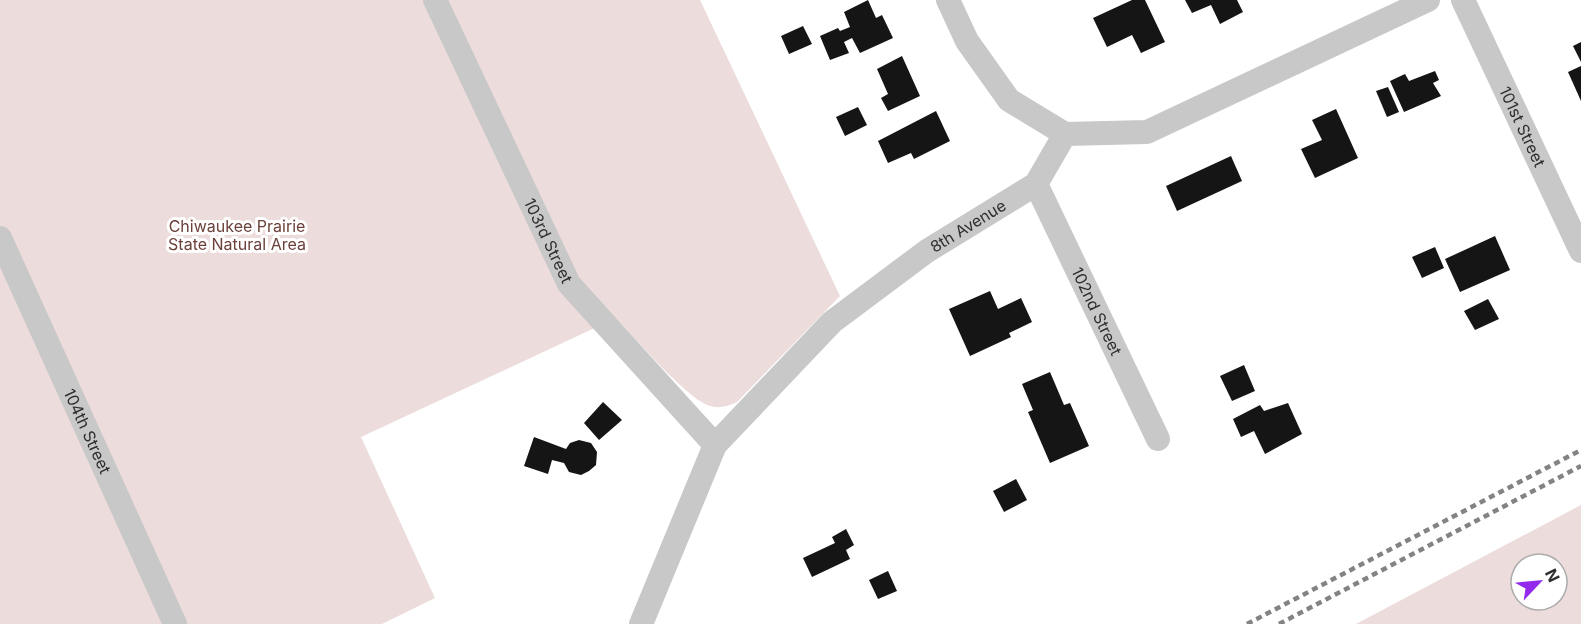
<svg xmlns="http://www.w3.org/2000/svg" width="1581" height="624" viewBox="0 0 1581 624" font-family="Inter,sans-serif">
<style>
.green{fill:#ecdcdb;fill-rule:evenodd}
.building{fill:#151515}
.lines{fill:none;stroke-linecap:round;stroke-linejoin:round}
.minor{stroke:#c8c8c8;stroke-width:24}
.rail{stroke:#838383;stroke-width:4.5;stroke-dasharray:6 4.5;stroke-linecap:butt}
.labels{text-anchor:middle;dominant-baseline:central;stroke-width:6;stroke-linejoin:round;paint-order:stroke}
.street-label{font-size:16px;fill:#2e2e2e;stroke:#fff}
.park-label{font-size:16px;fill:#6b413a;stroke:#fff}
</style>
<rect width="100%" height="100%" fill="#fff"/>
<g class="green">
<path d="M 0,0 L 700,0 L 840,296 L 737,402 C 728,406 720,409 710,406 C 687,399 635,338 616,318 L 361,437 L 435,598 L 382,624 L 0,624 Z"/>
<path d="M 1581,505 L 1581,624 L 1356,624 ZM 1521,564 L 1557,564 L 1557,600 L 1521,600 Z"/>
</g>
<g class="building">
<path d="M 868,0 L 876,18 L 882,15 L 893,38 L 860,53 L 852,38 L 844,42 L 849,53 L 830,60 L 820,36 L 838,28 L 840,31 L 850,27 L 844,12 Z"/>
<path d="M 1132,0 L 1145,0 L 1165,42 L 1141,53 L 1132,35 L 1107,47 L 1093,18 Z"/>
<path d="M 1185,0 L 1237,0 L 1243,12 L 1220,24 L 1211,5 L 1192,13 Z"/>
<path d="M 803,26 L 812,44 L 789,54 L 781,36 Z"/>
<path d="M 1581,42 L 1581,62 L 1573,46 Z"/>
<path d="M 902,56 L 920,96 L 888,111 L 881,98 L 888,94 L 877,69 Z"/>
<path d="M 1581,66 L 1581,101 L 1568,72 Z"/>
<path d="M 1435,71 L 1439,80 L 1433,83 L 1441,96 L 1404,112 L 1390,81 L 1405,74 L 1409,81 Z"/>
<path d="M 1388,87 L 1399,112 L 1387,117 L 1376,91 Z"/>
<path d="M 858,107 L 867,125 L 845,136 L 836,117 Z"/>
<path d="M 1336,109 L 1358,158 L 1315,178 L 1301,149 L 1322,140 L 1312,120 Z"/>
<path d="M 936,111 L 950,141 L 914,159 L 911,153 L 888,163 L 878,141 Z"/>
<path d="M 1231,156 L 1242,181 L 1177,211 L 1166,186 Z"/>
<path d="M 1495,236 L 1510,270 L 1460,292 L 1445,259 Z"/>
<path d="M 1435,247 L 1444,268 L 1422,278 L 1412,257 Z"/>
<path d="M 990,291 L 998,309 L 1021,298 L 1032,322 L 1009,333 L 1011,337 L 970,356 L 949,309 Z"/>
<path d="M 1488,299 L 1499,319 L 1475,330 L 1464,311 Z"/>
<path d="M 1244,365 L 1255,391 L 1232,401 L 1220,376 Z"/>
<path d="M 1050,372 L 1064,405 L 1070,403 L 1089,446 L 1050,463 L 1028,412 L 1033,410 L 1022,384 Z"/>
<path d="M 603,402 L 622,420 L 599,440 L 584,423 Z"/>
<path d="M 1288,403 L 1302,434 L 1265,454 L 1254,431 L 1241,437 L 1233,419 L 1260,405 L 1264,411 Z"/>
<path d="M 534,437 L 566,449 L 570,443 L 579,440 L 591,443 L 597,452 L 596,465 L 589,471 L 581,475 L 569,472 L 564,463 L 552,460 L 548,474 L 524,466 Z"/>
<path d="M 1016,479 L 1027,500 L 1004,512 L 993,491 Z"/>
<path d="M 846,529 L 854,545 L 846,550 L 850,559 L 812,577 L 803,558 L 835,543 L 832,537 Z"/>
<path d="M 888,571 L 897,591 L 878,599 L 869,580 Z"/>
</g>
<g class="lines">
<g class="minor">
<path id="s1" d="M 435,0 L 569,284 L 715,445"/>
<path d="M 948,0 L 967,41 L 1009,100 L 1065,134"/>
<path id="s2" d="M 1463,0 L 1581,251"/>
<path id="s3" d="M 1036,184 L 1158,439"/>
<path id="s4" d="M 0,238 L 175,624"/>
<path id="s5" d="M 641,624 L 715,445 L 832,322 L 927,251 L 1036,184 L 1065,134 L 1147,132 L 1428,0"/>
</g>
<g class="rail">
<path d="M 1247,624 L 1581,450"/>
<path d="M 1279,624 L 1581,466"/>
</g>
</g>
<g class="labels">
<g class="street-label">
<text stroke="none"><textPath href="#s2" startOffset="140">101st Street</textPath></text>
<text stroke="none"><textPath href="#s5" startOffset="530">8th Avenue</textPath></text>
<text stroke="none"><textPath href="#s1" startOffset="266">103rd Street</textPath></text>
<text stroke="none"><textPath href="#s3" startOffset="141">102nd Street</textPath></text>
<text stroke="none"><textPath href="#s4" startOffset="212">104th Street</textPath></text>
</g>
<g class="park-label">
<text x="237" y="226">Chiwaukee Prairie<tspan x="237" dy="18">State Natural Area</tspan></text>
</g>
</g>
<g transform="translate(1539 582) rotate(64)"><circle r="28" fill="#ffffff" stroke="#ababab" stroke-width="1.5"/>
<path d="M0-4.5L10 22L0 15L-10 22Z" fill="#9229eb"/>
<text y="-9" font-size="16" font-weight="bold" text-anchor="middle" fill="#2e2e2e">N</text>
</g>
</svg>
